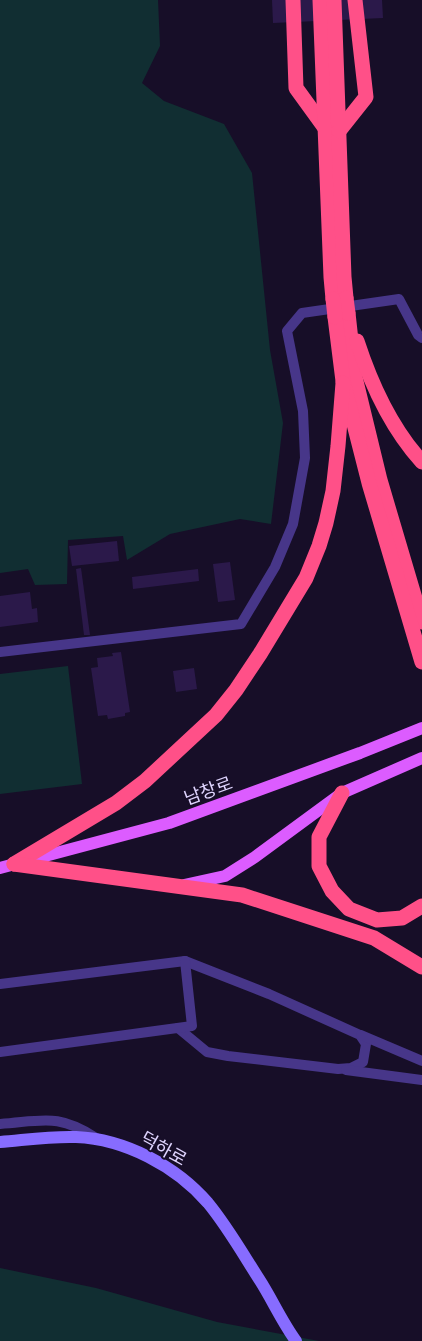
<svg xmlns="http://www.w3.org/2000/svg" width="422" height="1341" viewBox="0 0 422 1341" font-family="'Exo 2','Noto Sans KR',sans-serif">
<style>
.green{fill:#112e32}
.building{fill:#2b194a}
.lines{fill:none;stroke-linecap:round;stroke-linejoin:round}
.street{stroke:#473689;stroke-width:10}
.secondary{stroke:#876cff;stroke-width:12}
.primary{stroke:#dc5cff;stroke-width:12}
.highway{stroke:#ff5088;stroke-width:15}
.highway-bridge{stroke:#ff5088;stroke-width:15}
.labels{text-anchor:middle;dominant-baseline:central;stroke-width:4;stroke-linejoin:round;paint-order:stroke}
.street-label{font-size:18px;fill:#e0d5ff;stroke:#170e28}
</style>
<rect width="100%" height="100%" fill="#170e28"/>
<g class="green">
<path d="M 0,0 L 158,0 L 160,46 L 142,83 L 164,101 L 224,124 L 252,173 L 270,350 L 283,423 L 271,524 L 240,519 L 170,534 L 127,560 L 123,536 L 68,540 L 67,584 L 35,585 L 28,569 L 0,573 Z"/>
<path d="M 68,666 L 82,784 L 0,794 L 0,674 Z"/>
<path d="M 0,1268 L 96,1288 L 217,1322 L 319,1341 L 0,1341 Z"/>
</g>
<g class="building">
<path d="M 272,0 L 382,0 L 383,18 L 273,23 Z"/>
<path d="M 117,541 L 119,561 L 72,566 L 69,546 Z"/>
<path d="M 230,562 L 235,600 L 218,602 L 213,564 Z"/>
<path d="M 81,568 L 90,635 L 84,635 L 76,569 Z"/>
<path d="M 198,569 L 199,581 L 133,589 L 132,577 Z"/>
<path d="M 30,592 L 32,609 L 37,608 L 38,622 L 0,627 L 0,596 Z"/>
<path d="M 121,652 L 130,712 L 125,713 L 125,716 L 108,719 L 107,715 L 98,716 L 91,668 L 98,667 L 97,658 L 113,656 L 112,653 Z"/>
<path d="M 194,668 L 197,689 L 176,692 L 173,671 Z"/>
</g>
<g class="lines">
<g class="street">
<path d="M 0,652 L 241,624 L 275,567 L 293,524 L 305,458 L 303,411 L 287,331 L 302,313 L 399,299 L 418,335 L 422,338"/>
<path d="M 0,984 L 185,961 L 269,994 L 360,1035 L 366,1044 L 363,1062 L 351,1068 L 338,1069 L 228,1056 L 207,1052 L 178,1028"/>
<path d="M 361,1035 L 422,1061"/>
<path d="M 0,1052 L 192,1026 L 185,961"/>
<path d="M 346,1070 L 422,1080"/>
<path d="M 0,1124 C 43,1121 58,1113 96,1138"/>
</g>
<path class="secondary" d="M 0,1142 C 25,1140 51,1136 76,1137 C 125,1139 176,1166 208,1203 C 227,1226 243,1254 259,1279 C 272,1299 282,1322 296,1341"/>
<g class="primary">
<path d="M 0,868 L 169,823 L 360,753 L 422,728"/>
<path d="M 184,885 L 225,876 L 255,857 L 342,793 L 422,758"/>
</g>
<g class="highway">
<path d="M 293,0 L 296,88 L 325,128"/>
<path d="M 320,0 L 331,277 L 333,299"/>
<path d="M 334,0 L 344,277 L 346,298"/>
<path d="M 339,131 L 366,97 L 355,0"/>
<path d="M 348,313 L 355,377 L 380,480 L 422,622"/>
<path d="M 335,317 L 343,381 L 369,483 L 422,662"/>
<path d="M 357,341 C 371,384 391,428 422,462"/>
<path d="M 342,793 L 319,837 L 319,866 L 332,891 L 349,909 L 377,920 L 402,918 L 422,906"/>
<path d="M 14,864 L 116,803 L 145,781 L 216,715 L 236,690 L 260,654 L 306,578 L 319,546 L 326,523 L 333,491 L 338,446 L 343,383"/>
<path d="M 14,864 L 242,895 L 374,938 L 422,967"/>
</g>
<g class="highway-bridge">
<path d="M 346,298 L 348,313"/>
<path d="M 333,299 L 335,317"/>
</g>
</g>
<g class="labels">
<g class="street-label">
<text transform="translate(208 790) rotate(-20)">남창로</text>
<text transform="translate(164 1148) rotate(29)">덕하로</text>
</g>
</g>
</svg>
